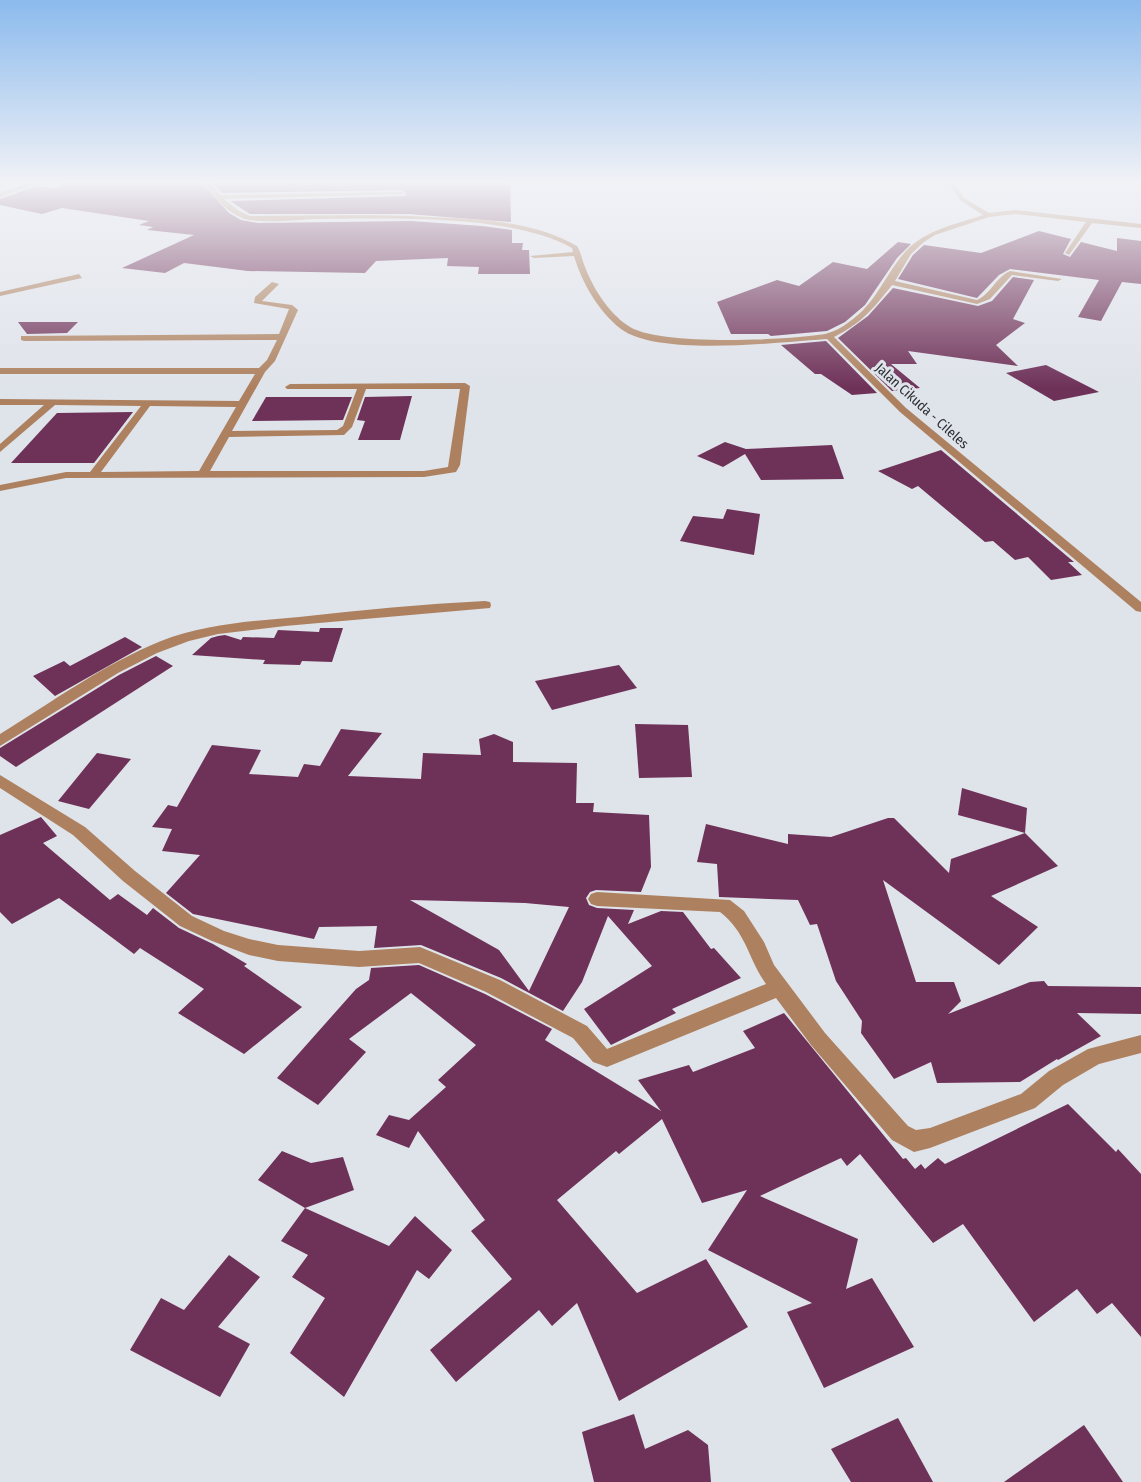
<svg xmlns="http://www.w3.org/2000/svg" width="1141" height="1482" viewBox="0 0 1141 1482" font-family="'Fira Sans Condensed',sans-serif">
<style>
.building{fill:#6e3158;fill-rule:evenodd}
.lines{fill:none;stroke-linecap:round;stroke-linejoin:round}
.minor{fill:#ad815f;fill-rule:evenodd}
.labels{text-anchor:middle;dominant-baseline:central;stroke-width:6;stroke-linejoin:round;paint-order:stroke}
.far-street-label{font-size:14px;fill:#2c2e31;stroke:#dfe3ea}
</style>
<rect width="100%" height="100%" fill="#dfe3ea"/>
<g class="building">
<path d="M 69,181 L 200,181 L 229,213 L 241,220 L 258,223 L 411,221 L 482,226 L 512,230 L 512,243 L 523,243 L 522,250 L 529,250 L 530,274 L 478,274 L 479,267 L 447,266 L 448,258 L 376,261 L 365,273 L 248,271 L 184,263 L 165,273 L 122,268 L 194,235 L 147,230 L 153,227 L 139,225 L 149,221 L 62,208 L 42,214 L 0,205 L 0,199 L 36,186 L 56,188 Z"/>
<path d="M 211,181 L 254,181 L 253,183 L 312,181 L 510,181 L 511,222 L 408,214 L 250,214 L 230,201 L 405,196 L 407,194 L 402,190 L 222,193 Z"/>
<path d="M 1039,231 L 1071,239 L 1063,254 L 1070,257 L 1081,242 L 1117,251 L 1117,238 L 1141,241 L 1141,284 L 1122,282 L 1101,321 L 1078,317 L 1099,280 L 1010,269 L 999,275 L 977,298 L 898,279 L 913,255 L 924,245 L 981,253 Z"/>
<path d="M 898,242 L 911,244 L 897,258 L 865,305 L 845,322 L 827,331 L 771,336 L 768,334 L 731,334 L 717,302 L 777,280 L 799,286 L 833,262 L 867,269 Z"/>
<path d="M 1013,277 L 1034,280 L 1013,319 L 1025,323 L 996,345 L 1018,366 L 908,351 L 917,364 L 891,364 L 920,388 L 892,391 L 838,338 L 868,316 L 893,288 L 978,306 L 992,301 Z"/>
<path d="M 18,322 L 78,322 L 67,333 L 27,334 Z"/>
<path d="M 826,341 L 877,393 L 852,395 L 821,374 L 815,374 L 781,345 Z"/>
<path d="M 1046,365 L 1099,392 L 1054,401 L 1006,373 Z"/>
<path d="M 412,396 L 400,440 L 358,440 L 365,421 L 357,420 L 365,397 Z"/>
<path d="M 266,397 L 352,397 L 343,420 L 252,421 Z"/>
<path d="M 133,412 L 94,463 L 11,463 L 57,413 Z"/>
<path d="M 725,442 L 746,449 L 832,445 L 844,479 L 761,480 L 745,454 L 723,467 L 697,456 Z"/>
<path d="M 941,450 L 1074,562 L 1068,562 L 1082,575 L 1051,580 L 1028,557 L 1015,560 L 993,541 L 985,542 L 918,486 L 912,489 L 878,471 Z"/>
<path d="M 727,509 L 760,514 L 754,555 L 680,541 L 693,516 L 723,519 Z"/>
<path d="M 320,628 L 343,628 L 332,662 L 302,661 L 300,665 L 263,664 L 265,660 L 192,655 L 211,638 L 218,636 L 225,635 L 241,640 L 243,637 L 274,638 L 278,630 L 319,632 Z"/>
<path d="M 125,637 L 142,647 L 55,696 L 33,676 L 64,661 L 70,666 Z"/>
<path d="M 156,656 L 173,666 L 16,767 L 0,756 L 0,748 L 119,675 Z"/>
<path d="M 619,665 L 637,688 L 552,710 L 535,681 Z"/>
<path d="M 635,724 L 688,725 L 692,777 L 639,778 Z"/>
<path d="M 341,729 L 382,733 L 348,776 L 421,779 L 423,753 L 481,755 L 479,739 L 494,734 L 513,742 L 513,762 L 577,763 L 576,803 L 594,803 L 593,812 L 649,815 L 651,867 L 641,892 L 596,890 L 590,892 L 586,898 L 589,905 L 597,908 L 634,910 L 628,924 L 661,911 L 683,912 L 711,949 L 714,948 L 741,978 L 672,1009 L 676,1013 L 611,1045 L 584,1009 L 652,966 L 608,916 L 582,982 L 563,1011 L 501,978 L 421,945 L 374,948 L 377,926 L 319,927 L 314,939 L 193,914 L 166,893 L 200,855 L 162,851 L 172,829 L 152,827 L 168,805 L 177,807 L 212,745 L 261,750 L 249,774 L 298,777 L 304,764 L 320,766 ZM 410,900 L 525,903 L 569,907 L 529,991 L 499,950 Z"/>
<path d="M 97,753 L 131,759 L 89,809 L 58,801 Z"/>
<path d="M 962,788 L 1027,808 L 1025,833 L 958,815 Z"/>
<path d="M 41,817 L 57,836 L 43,843 L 110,900 L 118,894 L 147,915 L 153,908 L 179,928 L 213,944 L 247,964 L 244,966 L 302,1007 L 244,1054 L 178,1013 L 204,989 L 140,948 L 134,954 L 59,898 L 12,924 L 0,912 L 0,835 Z"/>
<path d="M 888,818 L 894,818 L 949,873 L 951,859 L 1025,833 L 1058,866 L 991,896 L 1038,927 L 999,965 L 883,880 L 916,982 L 954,982 L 961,1001 L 948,1014 L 1030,982 L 1044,981 L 1048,986 L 1141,987 L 1141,1014 L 1077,1013 L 1101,1036 L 1058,1060 L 1057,1059 L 1020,1082 L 937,1083 L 931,1062 L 894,1079 L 861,1033 L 862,1021 L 836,981 L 817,924 L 810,925 L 798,900 L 719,897 L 717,864 L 697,862 L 706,824 L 788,844 L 788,834 L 831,837 Z"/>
<path d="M 419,965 L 485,994 L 552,1029 L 545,1040 L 661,1111 L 638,1080 L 689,1065 L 693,1072 L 755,1048 L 743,1031 L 784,1013 L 903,1159 L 906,1158 L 915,1169 L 921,1164 L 925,1169 L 938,1158 L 945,1164 L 1068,1104 L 1116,1152 L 1118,1149 L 1141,1174 L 1141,1337 L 1112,1303 L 1097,1314 L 1077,1289 L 1034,1322 L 963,1224 L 933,1243 L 860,1154 L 847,1166 L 841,1158 L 760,1196 L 858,1239 L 846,1289 L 872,1278 L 914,1347 L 824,1388 L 787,1312 L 812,1303 L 708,1250 L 747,1190 L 702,1203 L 662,1119 L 619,1154 L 616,1151 L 557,1200 L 637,1293 L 706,1259 L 748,1327 L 619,1401 L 577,1303 L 552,1326 L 539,1310 L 456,1382 L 430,1350 L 512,1279 L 471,1231 L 485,1220 L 418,1131 L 409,1148 L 376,1135 L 389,1115 L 409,1120 L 446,1087 L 438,1080 L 476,1045 L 411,993 L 349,1039 L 366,1052 L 318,1105 L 277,1078 L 356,989 L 369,980 L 371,968 Z"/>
<path d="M 282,1151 L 311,1163 L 343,1157 L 354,1190 L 305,1208 L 258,1180 Z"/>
<path d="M 305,1208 L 389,1246 L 415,1216 L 452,1250 L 429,1279 L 417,1270 L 344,1397 L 290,1353 L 325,1298 L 292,1277 L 308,1255 L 281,1241 Z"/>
<path d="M 229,1255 L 260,1277 L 218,1327 L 250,1344 L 220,1397 L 130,1350 L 161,1298 L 184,1310 Z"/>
<path d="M 634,1414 L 645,1449 L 688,1430 L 708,1445 L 711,1482 L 594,1482 L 582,1432 Z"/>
<path d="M 898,1418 L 933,1482 L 851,1482 L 831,1449 Z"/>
<path d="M 1084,1425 L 1123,1482 L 1004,1482 Z"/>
</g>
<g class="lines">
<g class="minor">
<path d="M 35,181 L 43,181 L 0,197 L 0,193 Z"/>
<path d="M 202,181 L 208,181 L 221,195 L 402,192 L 405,194 L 224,199 L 239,211 L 250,216 C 310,216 370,214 430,217 C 479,219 534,221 577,246 C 581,252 582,260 585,267 C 593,288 608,312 627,325 C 655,347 788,340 825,334 C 833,332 843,327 849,322 C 877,303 885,274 906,251 C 925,230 957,224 983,215 L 960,200 L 947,181 L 953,181 L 964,198 L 989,213 L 1015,210 L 1141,224 L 1141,228 L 1092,223 L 1069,255 L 1065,253 L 1086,222 L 1015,214 L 989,217 L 935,235 L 924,242 L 911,254 L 895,281 L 977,300 C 991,294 996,277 1010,271 L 1062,279 L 1058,281 L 1012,275 L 990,299 L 977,304 L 892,285 C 873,309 862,323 834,337 L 906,408 L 1141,602 L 1141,612 L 1136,611 L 900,412 L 827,339 C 780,342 658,357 621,329 C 599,312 582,283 574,256 L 534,258 L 530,256 L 573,252 L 572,248 C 510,213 386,219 315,219 C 295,220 260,224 242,218 C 225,211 213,195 202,181 Z"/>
<path d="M 79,274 L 82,278 L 0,296 L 0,292 Z"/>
<path d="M 272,282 L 279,284 L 262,301 L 292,305 L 298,310 L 275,361 L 265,372 L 232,431 L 337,430 L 343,426 L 357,389 L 287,389 L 285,387 L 290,384 L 465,383 L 470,386 L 460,465 L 456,472 L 424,477 L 66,478 L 0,491 L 0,485 L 66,472 L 90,472 L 141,406 L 55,405 L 0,452 L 0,444 L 44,405 L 0,405 L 0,399 L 239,401 L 255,374 L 0,374 L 0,368 L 259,368 L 267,360 L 277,340 L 24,341 L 21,340 L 21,336 L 279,334 L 289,309 L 254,303 L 255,297 ZM 366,389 L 460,389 L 448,467 L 424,471 L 210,471 L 229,437 L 344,435 L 352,427 ZM 150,406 L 236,407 L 199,471 L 101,472 Z"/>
<path d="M 485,601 L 490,602 L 491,605 L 490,608 L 285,626 L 218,634 L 189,641 L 157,653 L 118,673 L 0,746 L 0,734 C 52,702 104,664 161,641 C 205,624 253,621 299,617 C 361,610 423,604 485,601 Z"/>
<path d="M 0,775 L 85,827 L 135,871 L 192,916 L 224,931 L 249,939 L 278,945 L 359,951 L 420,947 L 500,980 L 587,1026 L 607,1049 L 766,984 C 748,959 747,933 720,912 L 597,906 L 591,904 L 588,899 L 591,894 L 597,892 L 730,900 L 744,911 L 764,942 L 774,965 L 825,1033 L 908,1126 L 916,1130 L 930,1128 L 1021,1094 L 1049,1071 L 1088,1049 L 1141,1035 L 1141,1053 L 1099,1064 L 1063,1085 L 1035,1108 L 930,1148 L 914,1152 L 892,1140 L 811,1045 L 776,998 L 607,1067 L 593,1062 L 573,1038 L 486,992 L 419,963 L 359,967 L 278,961 L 249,955 L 212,941 L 180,926 L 123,881 L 73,835 L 0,788 Z"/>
</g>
</g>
<linearGradient id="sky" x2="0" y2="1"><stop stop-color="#8bbaed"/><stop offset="0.47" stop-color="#f1f2f6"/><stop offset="1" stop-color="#f1f2f6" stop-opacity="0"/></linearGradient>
<rect width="1141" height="388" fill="url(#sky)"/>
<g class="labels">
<g class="far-street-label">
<text transform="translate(922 406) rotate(42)">Jalan Cikuda - Cileles</text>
</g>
</g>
</svg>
